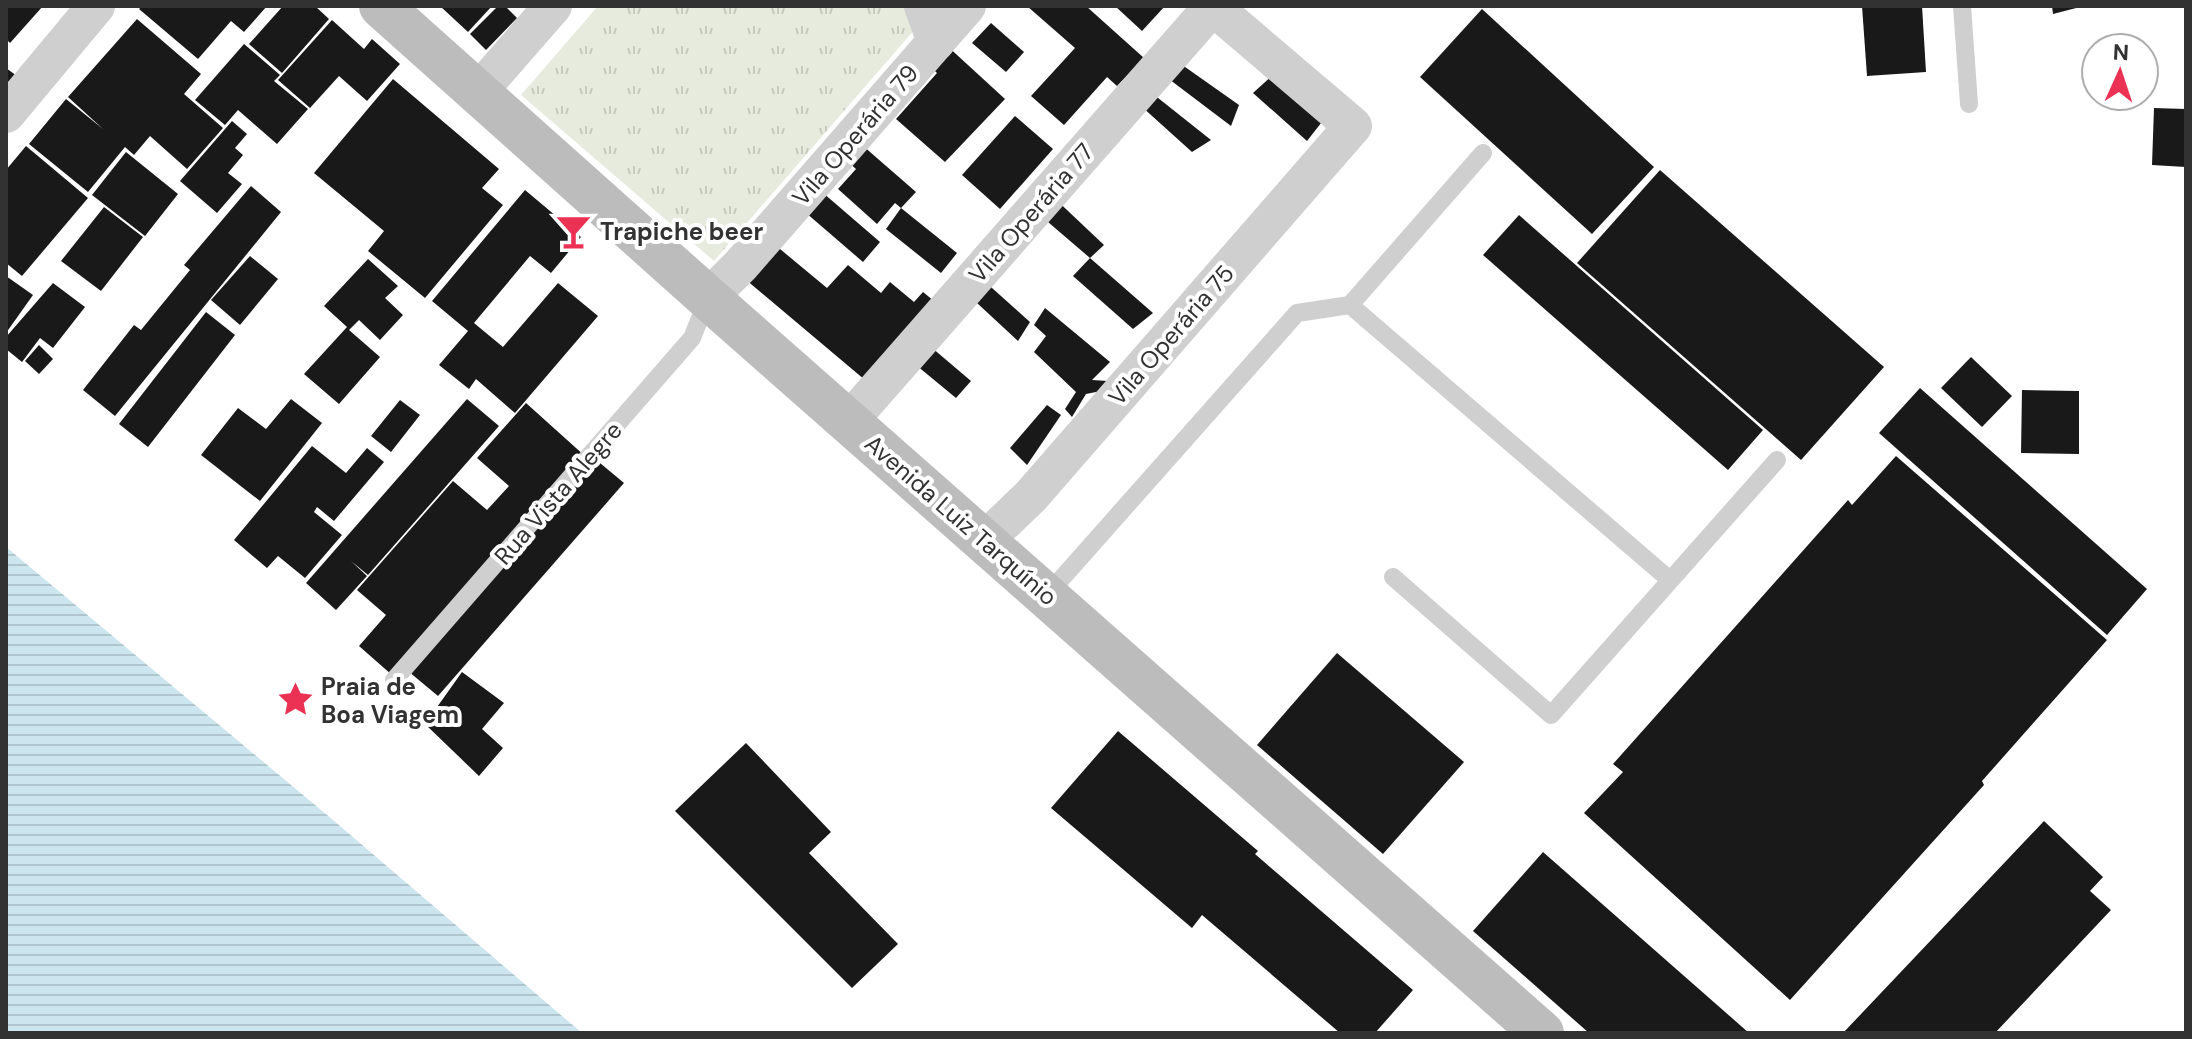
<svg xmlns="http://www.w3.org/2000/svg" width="2192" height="1039" viewBox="0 0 2192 1039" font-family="'DM Sans',sans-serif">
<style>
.park{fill:url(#park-tufts)}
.water{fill:url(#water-rules)}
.building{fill:#191919}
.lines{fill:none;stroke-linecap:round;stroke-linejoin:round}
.lane{stroke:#cfcfcf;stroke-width:18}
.street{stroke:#cfcfcf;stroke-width:38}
.secondary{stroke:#bcbcbc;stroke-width:44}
.labels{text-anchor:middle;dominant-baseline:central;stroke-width:8;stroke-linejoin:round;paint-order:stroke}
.street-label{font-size:24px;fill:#323232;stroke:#fff}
.poi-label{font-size:24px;font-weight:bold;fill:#323232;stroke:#fff;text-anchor:start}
</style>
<defs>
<pattern id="park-tufts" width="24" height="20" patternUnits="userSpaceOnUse" patternTransform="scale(2)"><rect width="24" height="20" fill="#e6ebdd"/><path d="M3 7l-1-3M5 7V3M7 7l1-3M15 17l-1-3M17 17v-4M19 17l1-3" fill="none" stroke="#c6cabe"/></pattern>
<pattern id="water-rules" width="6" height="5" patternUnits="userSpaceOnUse" patternTransform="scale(2)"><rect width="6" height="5" fill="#cce5ee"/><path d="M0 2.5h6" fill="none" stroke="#b0c5cd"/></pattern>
</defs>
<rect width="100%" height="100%" fill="#fff"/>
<path class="park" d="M 598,6 L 935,6 L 714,261 L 521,95 Z"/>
<path class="water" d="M 6,547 L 333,820 L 582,1033 L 6,1033 Z"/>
<g class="building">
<path d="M 6,6 L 43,6 L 10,43 L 6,39 Z"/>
<path d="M 142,6 L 267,6 L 244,32 L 231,21 L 198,59 L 139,9 Z"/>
<path d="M 283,6 L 315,6 L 329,19 L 282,73 L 249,44 Z"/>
<path d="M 440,6 L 492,6 L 468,32 Z"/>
<path d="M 498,6 L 505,6 L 517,18 L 486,50 L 470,34 Z"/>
<path d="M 1027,6 L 1086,6 L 1144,58 L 1117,86 L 1107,77 L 1064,125 L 1031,96 L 1075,48 Z"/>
<path d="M 1115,6 L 1165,6 L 1142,31 Z"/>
<path d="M 1862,6 L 1922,6 L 1926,72 L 1867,76 Z"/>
<path d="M 2052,6 L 2080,6 L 2080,7 L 2053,14 Z"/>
<path d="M 1482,9 L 1654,167 L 1592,234 L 1420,77 Z"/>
<path d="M 137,19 L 201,74 L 184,94 L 223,128 L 187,169 L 150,136 L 134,155 L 125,147 L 88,192 L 29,144 L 66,99 L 103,129 L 68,97 Z"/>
<path d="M 332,20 L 364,49 L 372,39 L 400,64 L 367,101 L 339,76 L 310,108 L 278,80 Z"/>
<path d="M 991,23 L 1024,52 L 1006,72 L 972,43 Z"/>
<path d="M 944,43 L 1005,99 L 945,162 L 896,119 L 937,73 L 927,63 Z"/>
<path d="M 244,44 L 280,75 L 274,81 L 308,109 L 277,144 L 238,110 L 225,125 L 195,100 Z"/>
<path d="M 1178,62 L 1239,105 L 1231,126 L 1157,70 Z"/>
<path d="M 6,68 L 17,76 L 6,89 Z"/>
<path d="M 1275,73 L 1325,118 L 1307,141 L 1253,93 Z"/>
<path d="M 393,79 L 499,169 L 482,188 L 503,205 L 425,298 L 368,251 L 384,231 L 314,173 Z"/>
<path d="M 1143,86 L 1211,140 L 1192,152 L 1141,106 Z"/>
<path d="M 2154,108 L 2186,109 L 2186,167 L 2152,165 Z"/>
<path d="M 1015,116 L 1053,149 L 1000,209 L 962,175 Z"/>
<path d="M 232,121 L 247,134 L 235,148 L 243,155 L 228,173 L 242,184 L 217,213 L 180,181 Z"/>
<path d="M 862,145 L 916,192 L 901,208 L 895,203 L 877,224 L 838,189 L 856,169 L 847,161 Z"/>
<path d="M 26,146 L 88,198 L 22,276 L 6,263 L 6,170 Z"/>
<path d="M 126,152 L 178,194 L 145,236 L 92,195 Z"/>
<path d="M 1660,170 L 1884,367 L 1801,460 L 1577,263 Z"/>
<path d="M 251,186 L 281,212 L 115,416 L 83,390 L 134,325 L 141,330 L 190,270 L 184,265 Z"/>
<path d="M 815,186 L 880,242 L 863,262 L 798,206 Z"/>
<path d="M 525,190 L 581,237 L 551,273 L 530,256 L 474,323 L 503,347 L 558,283 L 598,316 L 515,413 L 476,379 L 469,389 L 439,365 L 468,331 L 432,301 Z"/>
<path d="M 1049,193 L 1104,245 L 1090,258 L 1034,210 Z"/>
<path d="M 104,207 L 143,237 L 101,291 L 61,261 Z"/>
<path d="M 901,208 L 957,253 L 941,273 L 886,229 Z"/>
<path d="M 1519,215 L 1763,430 L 1728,470 L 1483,255 Z"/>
<path d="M 774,244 L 827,288 L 848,265 L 881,293 L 890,282 L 914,302 L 923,292 L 934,301 L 865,380 L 745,279 Z"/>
<path d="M 250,256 L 278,279 L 240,325 L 211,300 Z"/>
<path d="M 1090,258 L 1153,313 L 1133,329 L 1073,276 Z"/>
<path d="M 368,259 L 398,286 L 385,298 L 403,315 L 380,340 L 359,320 L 349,330 L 380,357 L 339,404 L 304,374 L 347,327 L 324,306 Z"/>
<path d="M 6,276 L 33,295 L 6,333 Z"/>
<path d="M 982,279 L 1030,322 L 1018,341 L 963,290 Z"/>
<path d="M 53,283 L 85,307 L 53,348 L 40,338 L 22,362 L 6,349 L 6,337 Z"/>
<path d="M 1045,308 L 1110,362 L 1092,380 L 1108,381 L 1106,390 L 1086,394 L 1072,417 L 1065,409 L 1076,392 L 1034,352 L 1046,336 L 1034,325 Z"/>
<path d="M 206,312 L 235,335 L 148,447 L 119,424 Z"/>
<path d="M 39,345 L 53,359 L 39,374 L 25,361 Z"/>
<path d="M 931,347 L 971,381 L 956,398 L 916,365 Z"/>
<path d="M 1971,357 L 2012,396 L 1982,427 L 1941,388 Z"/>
<path d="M 1920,388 L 2147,589 L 2107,635 L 1879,433 Z"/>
<path d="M 2022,390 L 2079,391 L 2079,454 L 2021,453 Z"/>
<path d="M 291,399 L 322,423 L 260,501 L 201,455 L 238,408 L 266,429 Z"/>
<path d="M 467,399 L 499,426 L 368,575 L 351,561 L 367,576 L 336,610 L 306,583 Z"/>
<path d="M 400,400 L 420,415 L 391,452 L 371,436 Z"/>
<path d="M 526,403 L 586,457 L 392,675 L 359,646 L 386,615 L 357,590 L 453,481 L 487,510 L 509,486 L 477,458 Z"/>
<path d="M 1047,405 L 1061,415 L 1027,465 L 1010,448 Z"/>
<path d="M 312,446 L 346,473 L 367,448 L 384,462 L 334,521 L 317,507 L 314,512 L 342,535 L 305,578 L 278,556 L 267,568 L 234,540 Z"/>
<path d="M 1896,456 L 2107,640 L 1982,781 L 1984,785 L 1790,1000 L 1584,813 L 1623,772 L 1613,764 L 1848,500 L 1852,505 Z"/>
<path d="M 594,458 L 624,483 L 438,696 L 408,671 Z"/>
<path d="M 1337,653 L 1464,762 L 1383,854 L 1257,745 Z"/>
<path d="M 462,672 L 504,703 L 482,729 L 503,748 L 479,776 L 425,724 Z"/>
<path d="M 1118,731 L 1258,851 L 1255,854 L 1413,990 L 1375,1033 L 1340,1033 L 1202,915 L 1192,928 L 1051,808 Z"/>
<path d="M 746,743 L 831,832 L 809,853 L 898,944 L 852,988 L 675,811 Z"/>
<path d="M 2044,821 L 2103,877 L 2090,891 L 2111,910 L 1995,1033 L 1843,1033 Z"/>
<path d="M 1543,852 L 1749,1033 L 1589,1033 L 1473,931 Z"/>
</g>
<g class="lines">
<g class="lane">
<path d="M 1962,6 L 1969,104"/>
<path d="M 1350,305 L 1670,580"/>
<path d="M 1393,577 L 1551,715 L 1777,460"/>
<path d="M 1047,595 L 1297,313 L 1350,305 L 1483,153"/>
<path d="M 394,680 L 692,338 L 708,298"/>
</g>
<g class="street">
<path d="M 923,6 L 936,42"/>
<path d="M 478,92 L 553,6"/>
<path d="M 6,114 L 96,6"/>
<path d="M 708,298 L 741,265 L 967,6"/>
<path d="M 849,421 L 1213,6"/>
<path d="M 985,540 L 1031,496 L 1353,126 L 1212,6"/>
</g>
<path class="secondary" d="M 381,6 L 708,298 L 1542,1033"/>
</g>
<defs>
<symbol id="bar-bare" viewBox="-9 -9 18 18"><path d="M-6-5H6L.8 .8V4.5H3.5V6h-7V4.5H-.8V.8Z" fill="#eb3154" stroke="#fff" stroke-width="2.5" paint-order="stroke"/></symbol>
<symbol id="sight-bare" viewBox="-9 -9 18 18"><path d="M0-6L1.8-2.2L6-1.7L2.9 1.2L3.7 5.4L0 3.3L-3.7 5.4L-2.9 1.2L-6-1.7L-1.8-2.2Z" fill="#eb3154" stroke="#fff" stroke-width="2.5" paint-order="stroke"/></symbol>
</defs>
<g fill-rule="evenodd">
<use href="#bar-bare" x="548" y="206" width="51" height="51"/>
<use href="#sight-bare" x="270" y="674" width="51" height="51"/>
</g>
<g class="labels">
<g class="street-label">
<text transform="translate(855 135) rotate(-49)">Vila Operária 79</text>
<text transform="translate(1031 213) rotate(-49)">Vila Operária 77</text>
<text transform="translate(1171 335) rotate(-49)">Vila Operária 75</text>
<text transform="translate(558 493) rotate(-49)">Rua Vista Alegre</text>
<text transform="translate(961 520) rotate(41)">Avenida Luiz Tarquínio</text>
</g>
<g class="poi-label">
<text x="600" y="231">Trapiche beer</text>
<text x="321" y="686">Praia de<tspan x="321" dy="28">Boa Viagem</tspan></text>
</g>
</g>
<rect width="2192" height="1039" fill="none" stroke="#323232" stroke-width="16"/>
<g transform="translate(2120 72) rotate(3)"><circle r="38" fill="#ffffff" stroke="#adadad" stroke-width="2"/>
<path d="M0-6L14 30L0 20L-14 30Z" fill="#eb3154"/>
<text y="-12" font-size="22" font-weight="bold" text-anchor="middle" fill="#323232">N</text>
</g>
</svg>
